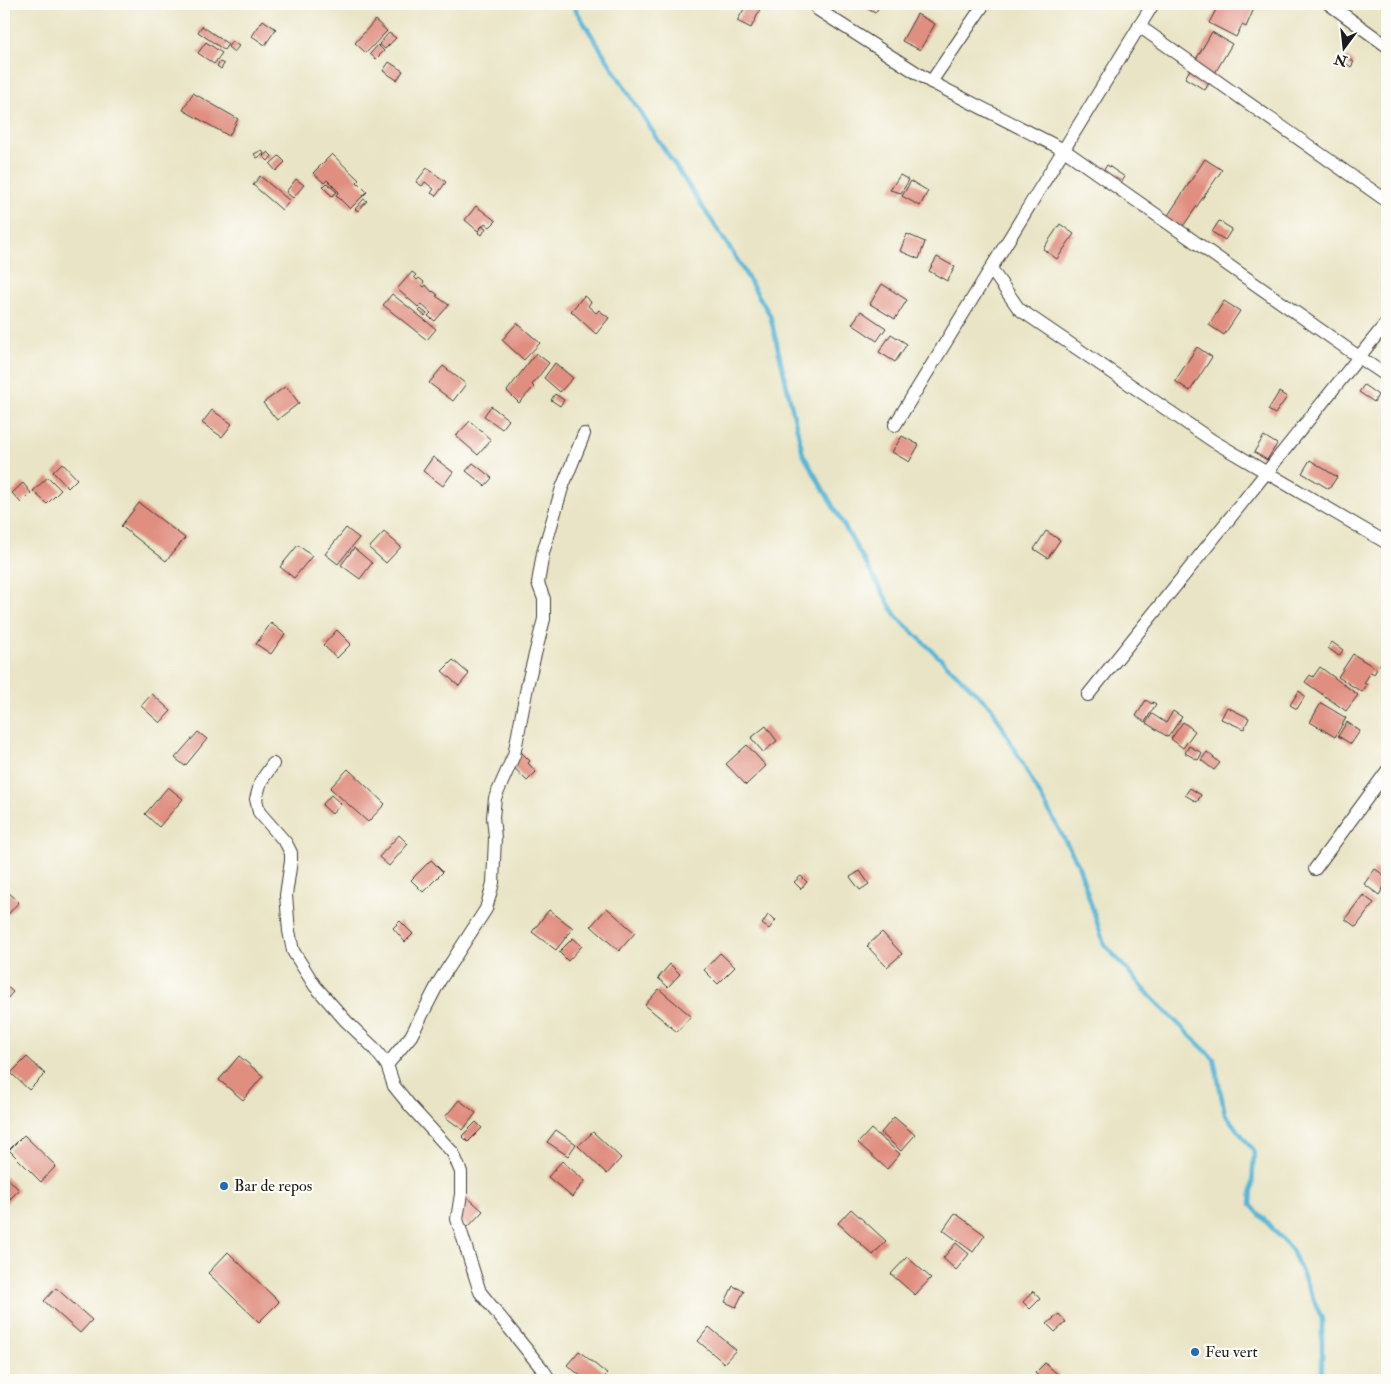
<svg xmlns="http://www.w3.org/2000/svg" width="1391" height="1384" viewBox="0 0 1391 1384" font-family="'IM FELL Double Pica',serif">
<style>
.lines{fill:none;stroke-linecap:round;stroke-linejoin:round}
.stream{stroke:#59b6d7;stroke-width:4.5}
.building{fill:#e08e80}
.street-casing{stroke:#3b3a35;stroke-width:14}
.street{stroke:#fff;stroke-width:12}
.poi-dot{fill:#1f6fb2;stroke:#fdfcf7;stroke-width:2}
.labels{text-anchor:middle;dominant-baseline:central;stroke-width:4.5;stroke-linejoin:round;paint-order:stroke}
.poi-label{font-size:16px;fill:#1c1c1c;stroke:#fdfcf7;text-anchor:start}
</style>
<rect width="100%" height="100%" fill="#fdfcf7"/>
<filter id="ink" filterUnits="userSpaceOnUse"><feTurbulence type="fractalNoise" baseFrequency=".02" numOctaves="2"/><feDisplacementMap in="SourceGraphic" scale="10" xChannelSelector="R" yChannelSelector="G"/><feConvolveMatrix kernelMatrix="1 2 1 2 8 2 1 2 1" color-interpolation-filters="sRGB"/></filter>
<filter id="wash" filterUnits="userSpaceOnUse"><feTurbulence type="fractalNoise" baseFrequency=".0096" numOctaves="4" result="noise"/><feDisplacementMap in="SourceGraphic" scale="20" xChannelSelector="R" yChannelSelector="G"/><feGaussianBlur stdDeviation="1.12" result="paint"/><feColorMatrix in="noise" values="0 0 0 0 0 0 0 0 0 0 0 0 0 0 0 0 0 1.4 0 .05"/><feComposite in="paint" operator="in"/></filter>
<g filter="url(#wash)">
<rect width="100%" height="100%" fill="#e9e4c5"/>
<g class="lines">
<path class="stream" d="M 572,4 L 651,129 L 733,253 L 770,315 L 803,454 L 896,616 L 992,708 L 1078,864 L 1104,944 L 1152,998 L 1214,1059 L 1225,1114 L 1254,1151 L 1251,1205 L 1292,1250 L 1322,1319 L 1322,1380"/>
</g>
<g id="blocks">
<g class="building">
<path d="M 747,4 L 760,10 L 751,28 L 737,21 Z"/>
<path d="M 859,4 L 881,4 L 875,13 Z"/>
<path d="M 1219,4 L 1256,4 L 1246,27 L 1242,25 L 1236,37 L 1209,23 Z"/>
<path d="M 917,14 L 935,24 L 920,50 L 902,41 Z"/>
<path d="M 263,20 L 276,29 L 265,45 L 252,36 Z"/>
<path d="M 375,20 L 387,31 L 366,53 L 355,43 Z"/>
<path d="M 202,26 L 228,44 L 224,50 L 198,32 Z"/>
<path d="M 1212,32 L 1232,44 L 1205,90 L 1185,78 Z"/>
<path d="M 389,33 L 396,38 L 385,49 L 379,44 Z"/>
<path d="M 232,41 L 239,46 L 234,52 L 228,47 Z"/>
<path d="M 206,42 L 222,53 L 214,64 L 198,53 Z"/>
<path d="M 378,45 L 384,51 L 376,59 L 370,54 Z"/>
<path d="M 1347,57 L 1354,62 L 1351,67 L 1344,62 Z"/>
<path d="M 220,62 L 224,64 L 221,69 L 217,66 Z"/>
<path d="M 389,62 L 403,71 L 397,80 L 383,71 Z"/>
<path d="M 193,93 L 238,119 L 229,136 L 183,110 Z"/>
<path d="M 262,150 L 264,154 L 257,158 L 254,154 Z"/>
<path d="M 268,152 L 272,156 L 268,161 L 263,156 Z"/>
<path d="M 332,154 L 359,180 L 357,182 L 367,192 L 350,209 L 336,195 L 339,192 L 327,180 L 324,183 L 313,173 Z"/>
<path d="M 279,156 L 285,162 L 276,171 L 270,164 Z"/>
<path d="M 1205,159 L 1222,170 L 1177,235 L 1161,226 Z"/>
<path d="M 1107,165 L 1125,177 L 1116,190 L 1098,179 Z"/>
<path d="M 427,168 L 446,182 L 436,196 L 431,193 L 434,189 L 425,182 L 422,186 L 416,182 Z"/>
<path d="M 900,175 L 909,180 L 901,193 L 890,190 Z"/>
<path d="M 260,176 L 290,201 L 282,210 L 253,185 Z"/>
<path d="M 296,179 L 304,185 L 293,198 L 286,192 Z"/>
<path d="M 911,181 L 928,191 L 920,206 L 902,196 Z"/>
<path d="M 327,183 L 337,192 L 332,196 L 323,187 Z"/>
<path d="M 364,199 L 367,201 L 358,211 L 355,209 Z"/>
<path d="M 476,206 L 496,221 L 490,227 L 485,223 L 478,231 L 465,220 Z"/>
<path d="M 1219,221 L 1232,229 L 1225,240 L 1212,232 Z"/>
<path d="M 1060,224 L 1074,234 L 1057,259 L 1043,249 Z"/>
<path d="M 482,226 L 486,228 L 482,235 L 478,233 Z"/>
<path d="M 907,234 L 925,242 L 919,259 L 900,251 Z"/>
<path d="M 937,257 L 955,267 L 947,281 L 929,271 Z"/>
<path d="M 412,272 L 416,275 L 414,277 L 417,280 L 419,278 L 424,282 L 422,285 L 424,287 L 426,285 L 432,292 L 433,291 L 438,295 L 436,296 L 449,305 L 435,321 L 428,316 L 431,313 L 421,304 L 418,307 L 397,289 Z"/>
<path d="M 882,284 L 907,300 L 895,319 L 870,304 Z"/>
<path d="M 392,294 L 436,329 L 427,340 L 383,305 Z"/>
<path d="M 584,296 L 591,302 L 588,306 L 596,313 L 599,310 L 609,318 L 596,334 L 571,311 Z"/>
<path d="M 1224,301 L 1240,311 L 1224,335 L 1209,325 Z"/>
<path d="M 421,309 L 427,314 L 425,316 L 419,311 Z"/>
<path d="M 861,311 L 886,328 L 877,341 L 852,324 Z"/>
<path d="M 517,323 L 540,343 L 524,360 L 502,340 Z"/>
<path d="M 891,334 L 907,344 L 895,362 L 879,352 Z"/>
<path d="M 1197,347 L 1212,357 L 1190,391 L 1175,381 Z"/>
<path d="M 536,353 L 549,363 L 532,385 L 534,387 L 519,403 L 507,391 Z"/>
<path d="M 555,363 L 573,378 L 560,392 L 544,378 Z"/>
<path d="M 443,366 L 466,384 L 453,401 L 429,383 Z"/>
<path d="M 1364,385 L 1378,395 L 1374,402 L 1359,392 Z"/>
<path d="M 286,386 L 299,403 L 277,420 L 263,403 Z"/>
<path d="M 1279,392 L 1287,397 L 1275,414 L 1268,410 Z"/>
<path d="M 555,394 L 564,400 L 560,406 L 551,400 Z"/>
<path d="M 491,406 L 509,420 L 502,429 L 484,416 Z"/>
<path d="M 212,410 L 232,424 L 222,437 L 202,423 Z"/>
<path d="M 470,421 L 491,440 L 478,455 L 456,436 Z"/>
<path d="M 902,436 L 919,445 L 909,462 L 892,452 Z"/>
<path d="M 1264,436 L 1277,444 L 1267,460 L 1254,452 Z"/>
<path d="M 433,457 L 453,472 L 443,486 L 423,471 Z"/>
<path d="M 1310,460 L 1337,477 L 1329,489 L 1302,473 Z"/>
<path d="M 62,463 L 77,479 L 68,488 L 53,472 Z"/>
<path d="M 473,463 L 492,478 L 485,486 L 466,471 Z"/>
<path d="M 48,477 L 61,490 L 47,504 L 33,491 Z"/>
<path d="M 23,483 L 31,493 L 21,503 L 12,493 Z"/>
<path d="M 139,503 L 185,538 L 166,561 L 121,526 Z"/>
<path d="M 346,528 L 359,538 L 338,564 L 325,554 Z"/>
<path d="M 1046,531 L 1060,540 L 1048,558 L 1034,549 Z"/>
<path d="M 384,532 L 401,547 L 386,563 L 369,548 Z"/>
<path d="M 298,545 L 312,556 L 294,578 L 280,567 Z"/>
<path d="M 354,548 L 372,563 L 360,579 L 341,565 Z"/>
<path d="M 271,623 L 285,634 L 271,654 L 256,644 Z"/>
<path d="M 337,630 L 351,644 L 337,658 L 323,645 Z"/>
<path d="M 1332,642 L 1343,650 L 1339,656 L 1328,648 Z"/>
<path d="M 1387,651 L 1387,669 L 1380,665 Z"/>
<path d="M 1353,654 L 1377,669 L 1374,674 L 1371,672 L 1364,683 L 1367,685 L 1362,692 L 1338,677 Z"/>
<path d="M 453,660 L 469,674 L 459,686 L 442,671 Z"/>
<path d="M 1320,667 L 1358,695 L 1346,711 L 1305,682 L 1310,675 L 1313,677 Z"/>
<path d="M 1299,691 L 1305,696 L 1297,709 L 1290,705 Z"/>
<path d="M 152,694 L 171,711 L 160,723 L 141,706 Z"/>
<path d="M 1146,700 L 1152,704 L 1153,702 L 1156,704 L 1145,722 L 1136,716 Z"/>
<path d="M 1321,703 L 1346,718 L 1335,737 L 1310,722 Z"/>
<path d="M 1227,707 L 1249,718 L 1244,729 L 1221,719 Z"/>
<path d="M 1173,711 L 1182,717 L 1168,737 L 1146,723 L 1152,714 L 1166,723 Z"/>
<path d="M 1183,722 L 1195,731 L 1183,748 L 1171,739 Z"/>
<path d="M 1347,722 L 1360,731 L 1351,744 L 1338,736 Z"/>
<path d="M 766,726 L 777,741 L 763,752 L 751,738 Z"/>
<path d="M 198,732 L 207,739 L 185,766 L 175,758 Z"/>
<path d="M 747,745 L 766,766 L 746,785 L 726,764 Z"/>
<path d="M 1189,746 L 1202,753 L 1198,760 L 1185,753 Z"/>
<path d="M 516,747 L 530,761 L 528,763 L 536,772 L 527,781 L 505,758 Z"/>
<path d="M 1207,752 L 1220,763 L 1214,770 L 1201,760 Z"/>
<path d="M 348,769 L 385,804 L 368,822 L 330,788 Z"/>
<path d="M 168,787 L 183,799 L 159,827 L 145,814 Z"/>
<path d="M 1190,788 L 1201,795 L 1197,802 L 1185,795 Z"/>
<path d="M 331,795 L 341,804 L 332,814 L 322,805 Z"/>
<path d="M 399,835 L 408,844 L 389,866 L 379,857 Z"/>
<path d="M 431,860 L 443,872 L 423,892 L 411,880 Z"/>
<path d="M 1375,869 L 1387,877 L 1387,882 L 1379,895 L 1364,884 Z"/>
<path d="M 860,871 L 869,884 L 860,890 L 850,877 Z"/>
<path d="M 801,876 L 807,882 L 801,889 L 794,882 Z"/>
<path d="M 5,889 L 19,902 L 4,919 L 4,890 Z"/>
<path d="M 1363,895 L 1374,903 L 1356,927 L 1345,919 Z"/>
<path d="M 607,908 L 635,933 L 619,951 L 591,926 Z"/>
<path d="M 549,910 L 573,928 L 556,950 L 532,932 Z"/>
<path d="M 768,915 L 776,920 L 769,929 L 762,924 Z"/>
<path d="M 400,921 L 413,934 L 405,942 L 393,928 Z"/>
<path d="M 882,932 L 902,954 L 887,967 L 867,946 Z"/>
<path d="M 573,938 L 582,946 L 568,961 L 559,952 Z"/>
<path d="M 720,953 L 735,967 L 718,984 L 704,970 Z"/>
<path d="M 670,964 L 680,974 L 668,987 L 658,978 Z"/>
<path d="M 4,984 L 13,992 L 4,1002 Z"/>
<path d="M 659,989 L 691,1016 L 677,1032 L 645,1005 Z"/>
<path d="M 239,1056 L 263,1076 L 243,1100 L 219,1080 Z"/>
<path d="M 27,1057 L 45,1074 L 29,1090 L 11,1073 Z"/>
<path d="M 459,1100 L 476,1113 L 463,1130 L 445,1117 Z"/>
<path d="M 894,1117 L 915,1135 L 901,1151 L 881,1133 Z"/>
<path d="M 476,1122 L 482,1128 L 468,1142 L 462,1136 Z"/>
<path d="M 871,1129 L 900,1154 L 887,1169 L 858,1143 Z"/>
<path d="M 556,1130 L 576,1144 L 568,1156 L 547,1142 Z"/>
<path d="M 593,1132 L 621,1158 L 607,1174 L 578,1146 Z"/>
<path d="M 24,1135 L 56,1166 L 41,1182 L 9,1150 Z"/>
<path d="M 562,1161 L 585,1181 L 572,1197 L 548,1177 Z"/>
<path d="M 4,1174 L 19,1190 L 6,1203 L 4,1201 Z"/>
<path d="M 466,1196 L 483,1211 L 468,1227 L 452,1213 Z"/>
<path d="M 851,1209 L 886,1241 L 873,1255 L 838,1223 Z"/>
<path d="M 955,1213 L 985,1235 L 973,1252 L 943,1230 Z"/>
<path d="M 956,1243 L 969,1254 L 956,1270 L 943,1258 Z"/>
<path d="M 228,1252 L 279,1302 L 259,1322 L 208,1273 Z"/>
<path d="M 907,1257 L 931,1278 L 915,1295 L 891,1274 Z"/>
<path d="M 733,1286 L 744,1291 L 736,1307 L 725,1302 Z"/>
<path d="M 56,1288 L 92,1320 L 80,1333 L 44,1301 Z"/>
<path d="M 1033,1291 L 1040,1299 L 1030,1309 L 1023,1302 Z"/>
<path d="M 1059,1314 L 1066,1322 L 1055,1332 L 1047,1324 Z"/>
<path d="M 709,1327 L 736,1350 L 724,1363 L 698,1341 Z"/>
<path d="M 579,1351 L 607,1374 L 601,1380 L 586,1380 L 567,1365 Z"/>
<path d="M 1045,1363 L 1064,1380 L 1043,1380 L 1035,1373 Z"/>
</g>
</g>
</g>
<g filter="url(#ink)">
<use href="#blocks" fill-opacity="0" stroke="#3b3a35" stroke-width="1"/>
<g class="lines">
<defs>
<g id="street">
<path d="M 821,4 L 817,9 L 931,82 L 1064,150 L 1359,357 L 1387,376"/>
<path d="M 1329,4 L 1387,46"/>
<path d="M 1139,26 L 1387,201"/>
<path d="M 931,82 L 984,4"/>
<path d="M 991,269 L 1019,309 L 1213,441 L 1387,543"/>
<path d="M 895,425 L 1153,4"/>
<path d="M 1088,695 L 1387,322"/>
<path d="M 273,764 L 261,781 L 256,799 L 259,812 L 286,843 L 291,853 L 291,861 L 286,895 L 289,931 L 293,951 L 315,986 L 346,1021 L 373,1047 L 387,1065 L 394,1086 L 411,1107 L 453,1153 L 461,1172 L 461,1194 L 457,1219 L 480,1292 L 543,1370 L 550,1380"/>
<path d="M 1315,869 L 1387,771"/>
<path d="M 387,1065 L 411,1036 L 440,980 L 486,909 L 493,883 L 495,838 L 493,817 L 495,798 L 514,755 L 528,682 L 544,619 L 544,599 L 538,583 L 543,553 L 562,488 L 584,434"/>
</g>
</defs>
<use href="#street" class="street-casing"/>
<use href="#street" class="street"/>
</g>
</g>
<g class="poi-dot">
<circle cx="224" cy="1186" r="5"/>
<circle cx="1195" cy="1352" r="5"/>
</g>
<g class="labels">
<g class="poi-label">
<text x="234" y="1186">Bar de repos</text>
<text x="1205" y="1352">Feu vert</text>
</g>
</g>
<rect width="1391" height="1384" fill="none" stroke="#fdfcf7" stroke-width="20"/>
<g transform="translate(1344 48) rotate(195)" stroke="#fdfcf7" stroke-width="4" paint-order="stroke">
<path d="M0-4L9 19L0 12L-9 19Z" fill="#1c1c1c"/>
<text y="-8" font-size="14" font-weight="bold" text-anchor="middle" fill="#1c1c1c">N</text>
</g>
</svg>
